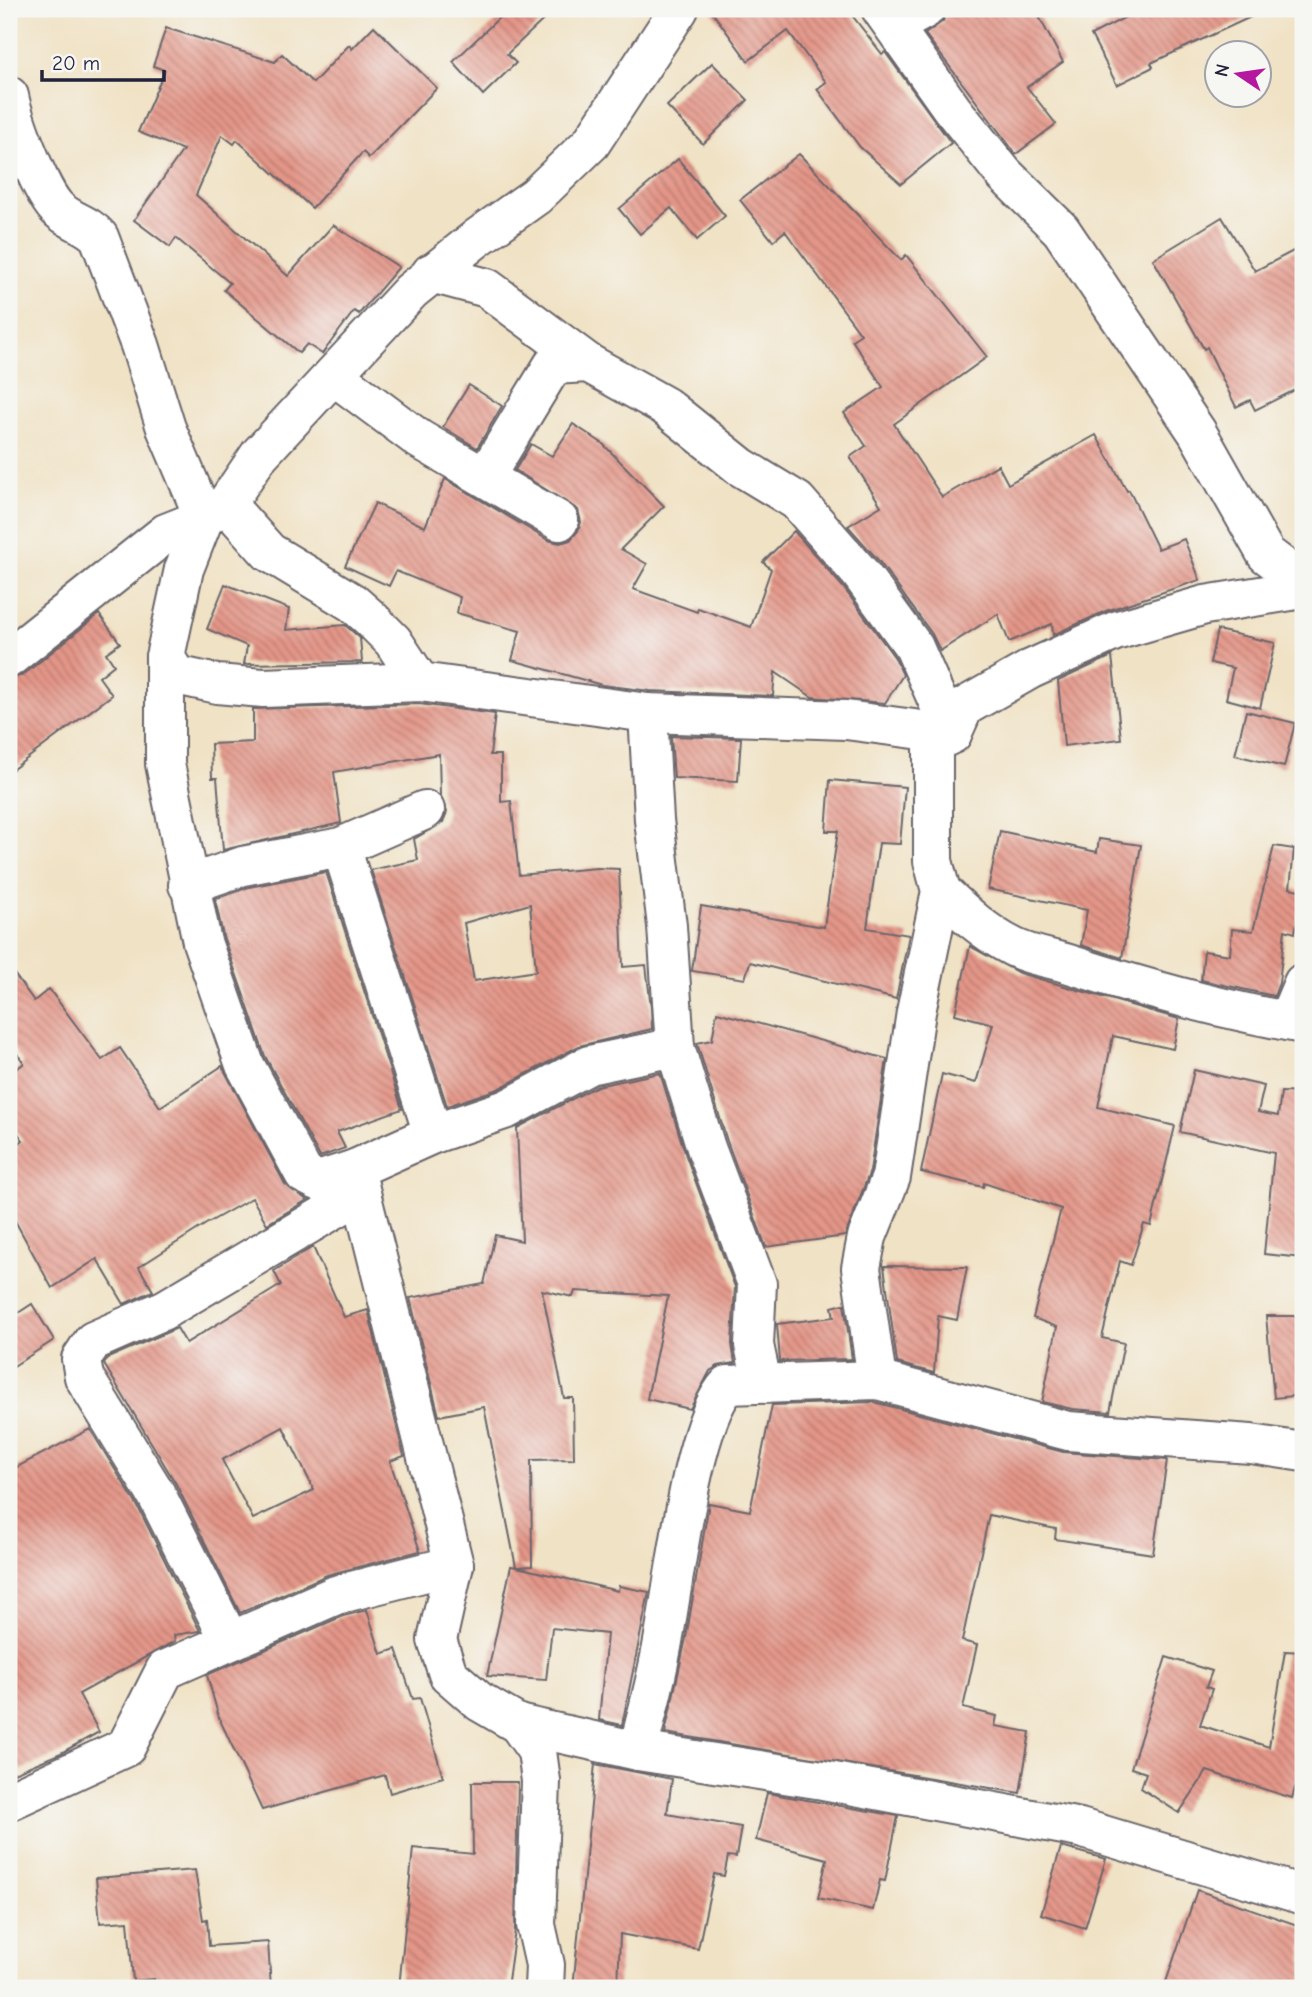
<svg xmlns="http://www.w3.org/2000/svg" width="1312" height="1997" viewBox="0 0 1312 1997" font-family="'Comic Neue',sans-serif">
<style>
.building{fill:url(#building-back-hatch);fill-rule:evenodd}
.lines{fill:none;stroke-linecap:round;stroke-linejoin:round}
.minor-casing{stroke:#6a656b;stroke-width:42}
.minor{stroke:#fff;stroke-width:38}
</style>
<defs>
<pattern id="building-back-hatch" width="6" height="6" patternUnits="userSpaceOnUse" patternTransform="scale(1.75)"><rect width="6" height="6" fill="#e49688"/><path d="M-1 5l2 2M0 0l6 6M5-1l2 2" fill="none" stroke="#b87a70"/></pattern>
</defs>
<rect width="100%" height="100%" fill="#f6f6f2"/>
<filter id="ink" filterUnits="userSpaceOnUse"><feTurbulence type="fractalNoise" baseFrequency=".0143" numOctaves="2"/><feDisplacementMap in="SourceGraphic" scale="14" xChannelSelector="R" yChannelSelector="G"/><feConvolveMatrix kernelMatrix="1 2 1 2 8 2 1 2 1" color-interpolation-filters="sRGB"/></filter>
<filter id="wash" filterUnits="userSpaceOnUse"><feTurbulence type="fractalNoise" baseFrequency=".00686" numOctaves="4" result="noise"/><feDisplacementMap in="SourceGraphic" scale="28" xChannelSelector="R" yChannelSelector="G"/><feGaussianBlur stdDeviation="1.57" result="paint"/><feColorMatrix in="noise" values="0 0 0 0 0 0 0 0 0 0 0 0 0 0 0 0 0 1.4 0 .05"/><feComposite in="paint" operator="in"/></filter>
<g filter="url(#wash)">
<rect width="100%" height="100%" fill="#f0e2c5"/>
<g id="blocks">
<g class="building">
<path d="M 508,9 L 555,9 L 507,54 L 516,63 L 483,95 L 453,62 Z"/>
<path d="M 710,9 L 847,9 L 882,54 L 885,52 L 951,143 L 901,184 L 860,147 L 817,89 L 826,82 L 788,31 L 748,61 Z"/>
<path d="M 948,9 L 1035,9 L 1063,62 L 1027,87 L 1056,124 L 1016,154 L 925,34 L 943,21 Z"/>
<path d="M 1141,9 L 1268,9 L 1151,63 L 1153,67 L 1117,85 L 1091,35 Z"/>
<path d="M 374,26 L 437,88 L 369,158 L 363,152 L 312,208 L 237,140 L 234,144 L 222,135 L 196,195 L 288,276 L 333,225 L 399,267 L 359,314 L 354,311 L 322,354 L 307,344 L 299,353 L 224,290 L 230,283 L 176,238 L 170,247 L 134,220 L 183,150 L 138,132 L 165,70 L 153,66 L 166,28 L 275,62 L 282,54 L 313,83 L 349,45 L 352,49 Z"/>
<path d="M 712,63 L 748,100 L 703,144 L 667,106 Z"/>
<path d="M 799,154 L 901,260 L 906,255 L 987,357 L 894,424 L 942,497 L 998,465 L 1008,484 L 1096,435 L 1127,491 L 1129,490 L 1158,549 L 1184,539 L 1200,580 L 1106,611 L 1053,635 L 1052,624 L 1009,642 L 998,614 L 940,651 L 932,634 L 878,560 L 848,526 L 881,506 L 850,457 L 866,446 L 844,413 L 883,387 L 852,340 L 861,334 L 785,231 L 773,241 L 740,200 Z"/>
<path d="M 678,159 L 725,216 L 697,240 L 671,208 L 640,234 L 619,209 Z"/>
<path d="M 1222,217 L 1255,271 L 1303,246 L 1303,386 L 1255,410 L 1250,400 L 1236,407 L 1207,347 L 1204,349 L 1153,259 Z"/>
<path d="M 469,385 L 502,406 L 477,448 L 443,427 Z"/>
<path d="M 573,424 L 602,443 L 664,506 L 621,549 L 647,564 L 633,589 L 697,612 L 698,608 L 751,627 L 771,569 L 763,562 L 794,531 L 843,587 L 895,658 L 903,675 L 885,703 L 812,697 L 775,672 L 773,696 L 650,691 L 602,685 L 512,660 L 520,631 L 457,613 L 460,597 L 396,571 L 389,586 L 345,566 L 375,503 L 425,527 L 445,479 L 548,540 L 560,543 L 570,540 L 578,531 L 581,522 L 578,510 L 515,470 L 531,444 L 552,456 Z"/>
<path d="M 225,584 L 289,609 L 286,630 L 345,625 L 360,638 L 362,662 L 244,664 L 247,646 L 207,629 Z"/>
<path d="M 99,614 L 120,643 L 106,653 L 114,665 L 99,677 L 112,695 L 9,772 L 9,679 L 23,675 Z"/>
<path d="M 1217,630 L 1275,643 L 1260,708 L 1226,699 L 1233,668 L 1210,663 Z"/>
<path d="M 1112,656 L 1121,739 L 1064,746 L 1058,681 Z"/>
<path d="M 419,704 L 495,714 L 490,755 L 501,755 L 501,802 L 511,801 L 519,875 L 597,868 L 619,869 L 623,967 L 646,965 L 651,1008 L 652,1029 L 579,1046 L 498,1089 L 447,1106 L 371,870 L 418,860 L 414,839 L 443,822 L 447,812 L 440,795 L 439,754 L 334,772 L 341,823 L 223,850 L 217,778 L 212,778 L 211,744 L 253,742 L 253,709 ZM 530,904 L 536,971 L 474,981 L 464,923 Z"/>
<path d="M 1246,711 L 1295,723 L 1284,767 L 1235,755 Z"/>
<path d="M 671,736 L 741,738 L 738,781 L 674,778 Z"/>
<path d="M 830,780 L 905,787 L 900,844 L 879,843 L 867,928 L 909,935 L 896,999 L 750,962 L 745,979 L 692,971 L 701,906 L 824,927 L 838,831 L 826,831 Z"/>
<path d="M 1000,831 L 1097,852 L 1099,839 L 1141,845 L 1122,958 L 1081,945 L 1087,910 L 988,889 Z"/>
<path d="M 1274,846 L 1294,849 L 1290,888 L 1303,891 L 1295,933 L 1285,930 L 1279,983 L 1274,996 L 1201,980 L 1204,951 L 1230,955 L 1232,929 L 1253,931 Z"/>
<path d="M 326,872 L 402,1109 L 337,1132 L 345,1148 L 320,1157 L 265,1056 L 223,936 L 215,899 L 249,887 Z"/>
<path d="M 970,946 L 1019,973 L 1179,1019 L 1173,1049 L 1113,1036 L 1098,1107 L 1175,1126 L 1151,1226 L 1144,1224 L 1131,1265 L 1120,1261 L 1102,1338 L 1124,1343 L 1110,1412 L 1072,1409 L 1042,1402 L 1057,1327 L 1033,1318 L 1061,1209 L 984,1183 L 983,1187 L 921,1172 L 942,1074 L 976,1083 L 993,1024 L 955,1014 Z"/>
<path d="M 9,967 L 34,1001 L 49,989 L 102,1060 L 120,1048 L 160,1107 L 222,1066 L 285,1184 L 307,1200 L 267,1224 L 252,1198 L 206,1224 L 139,1267 L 153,1291 L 124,1304 L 97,1259 L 52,1288 L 14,1219 L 9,1219 L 9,1151 L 23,1140 L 9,1122 L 9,1075 L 24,1063 L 9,1043 Z"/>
<path d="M 717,1012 L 887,1059 L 870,1171 L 845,1236 L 766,1247 L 727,1141 L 697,1043 L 712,1040 Z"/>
<path d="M 1194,1070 L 1264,1086 L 1258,1112 L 1278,1116 L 1281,1092 L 1303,1093 L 1303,1258 L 1264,1254 L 1274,1153 L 1180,1132 Z"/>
<path d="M 660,1073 L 686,1156 L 735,1287 L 732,1344 L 735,1363 L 718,1366 L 710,1371 L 690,1409 L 647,1399 L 668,1296 L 575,1291 L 573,1297 L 542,1290 L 564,1398 L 573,1398 L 574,1459 L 531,1460 L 532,1566 L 517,1567 L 618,1591 L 619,1586 L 649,1592 L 622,1725 L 599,1720 L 607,1634 L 552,1628 L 546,1680 L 487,1676 L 511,1566 L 516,1567 L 484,1407 L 439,1416 L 410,1298 L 484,1284 L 495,1235 L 522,1241 L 517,1128 L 597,1086 Z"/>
<path d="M 313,1247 L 344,1317 L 368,1310 L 404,1456 L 390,1461 L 420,1551 L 327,1575 L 240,1613 L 176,1484 L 104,1364 L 108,1358 L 177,1328 L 186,1343 L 281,1285 L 274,1271 ZM 283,1427 L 314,1490 L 253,1519 L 222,1460 Z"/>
<path d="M 884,1266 L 967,1267 L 957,1320 L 938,1316 L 934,1373 L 897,1363 Z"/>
<path d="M 32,1304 L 54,1340 L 9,1369 L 9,1319 Z"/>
<path d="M 844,1304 L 852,1359 L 780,1361 L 777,1324 L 834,1317 L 832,1307 Z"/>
<path d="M 1266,1316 L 1303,1316 L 1303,1395 L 1274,1398 Z"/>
<path d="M 874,1402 L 1063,1452 L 1167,1460 L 1153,1554 L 1055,1539 L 1056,1529 L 989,1515 L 962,1641 L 977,1645 L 963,1708 L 997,1716 L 995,1726 L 1030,1732 L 1020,1793 L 665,1733 L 686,1638 L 709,1503 L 750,1511 L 772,1405 Z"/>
<path d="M 90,1429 L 137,1505 L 200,1631 L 174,1635 L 175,1641 L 79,1694 L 99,1732 L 61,1753 L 9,1775 L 9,1471 Z"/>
<path d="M 367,1610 L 381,1654 L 396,1649 L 413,1699 L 420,1698 L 443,1777 L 390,1793 L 385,1775 L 262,1810 L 219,1718 L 207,1675 L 343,1616 Z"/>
<path d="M 1285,1651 L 1303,1652 L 1303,1762 L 1292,1798 L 1207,1771 L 1179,1813 L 1141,1788 L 1146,1773 L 1131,1768 L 1166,1657 L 1212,1671 L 1206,1687 L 1212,1689 L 1200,1725 L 1269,1747 Z"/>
<path d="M 595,1764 L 672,1779 L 667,1814 L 741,1827 L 736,1857 L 728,1856 L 724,1876 L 714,1874 L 698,1949 L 620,1934 L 618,1988 L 573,1988 Z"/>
<path d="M 472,1782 L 518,1782 L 515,1930 L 507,1988 L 399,1988 L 413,1848 L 473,1854 Z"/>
<path d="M 767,1793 L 898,1816 L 885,1881 L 880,1880 L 873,1910 L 818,1898 L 827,1859 L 756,1840 Z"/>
<path d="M 1061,1847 L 1106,1859 L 1085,1928 L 1041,1914 Z"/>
<path d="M 195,1870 L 203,1920 L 207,1919 L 209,1946 L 268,1942 L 271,1988 L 155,1988 L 154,1979 L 133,1981 L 128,1921 L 100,1923 L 96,1878 Z"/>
<path d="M 1197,1890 L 1303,1927 L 1303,1988 L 1164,1988 Z"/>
</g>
</g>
</g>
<g filter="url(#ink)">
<use href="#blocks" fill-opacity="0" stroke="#6a656b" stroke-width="2"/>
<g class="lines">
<defs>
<g id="minor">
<path d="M 881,9 L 952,109 L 1004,174 L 1061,230 L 1197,432 L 1266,554 L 1303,582"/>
<path d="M 894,26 L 925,9"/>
<path d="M 9,96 C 14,121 41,195 59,210 C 72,222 88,224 99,237 L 140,345 L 166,428 L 204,518 L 184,569 L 165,657 L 165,764 L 202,942 L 245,1065 L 304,1174 L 318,1181 L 355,1169 L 433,1134 L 507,1109 L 589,1065 L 675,1047"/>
<path d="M 431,273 L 487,288 L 588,363 L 665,406 L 741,467 L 797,501 L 860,573 L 914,647 L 952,734"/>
<path d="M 333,375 L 419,439 L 559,521"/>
<path d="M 485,477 L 553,365 L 588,363"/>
<path d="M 226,504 L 269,552 L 353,603 L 370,618 L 393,641 L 420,682"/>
<path d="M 165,657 L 176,675 L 217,684 L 263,688 L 420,682 L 648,713 L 846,720 L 952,734"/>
<path d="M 9,658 L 166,533 L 204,518 L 226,504 L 260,454 L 411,291 L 477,238 L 536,196 L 591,143 L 679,9"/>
<path d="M 648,713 L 654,820 L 667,926 L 675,1047 L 706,1148 L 757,1284 L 754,1345 L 762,1383"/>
<path d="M 341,847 L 433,1134"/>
<path d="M 188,885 L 243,866 L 341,847 L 425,810"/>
<path d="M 941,891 C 963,912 985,933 1013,947 C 1031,956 1050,958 1069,964 C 1146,989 1223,1010 1303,1024"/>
<path d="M 1287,1021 L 1303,983"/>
<path d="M 355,1169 L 454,1565 L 437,1640 L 448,1674 L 480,1702 L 518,1724 L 537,1751 L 541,1781 L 536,1925 L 545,1965 L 544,1988"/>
<path d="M 877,1380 L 861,1268 L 867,1237 L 891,1177 L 916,1012 L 941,891 L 933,861 L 933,744 L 952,734 L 964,707 L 1031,669 L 1115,631 L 1205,605 L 1303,589"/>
<path d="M 230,1641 L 156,1494 L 84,1377 L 81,1359 L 93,1341 L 164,1310 L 360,1194"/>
<path d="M 518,1724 L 638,1751 L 823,1780 L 1080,1828 L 1303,1895"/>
<path d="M 638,1751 C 645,1721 653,1692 659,1662 C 673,1601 689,1425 728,1385 L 877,1380 L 1068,1431 L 1251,1444 L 1303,1452"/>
<path d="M 9,1801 L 126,1747 L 165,1670 L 336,1595 L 454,1565"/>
</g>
</defs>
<use href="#minor" class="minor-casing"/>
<use href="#minor" class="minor"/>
</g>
</g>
<rect width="1312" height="1997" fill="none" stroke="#f6f6f2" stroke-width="35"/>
<g transform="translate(1238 74) rotate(283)"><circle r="33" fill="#f6f6f2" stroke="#a1a1a9" stroke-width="2"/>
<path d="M0-5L12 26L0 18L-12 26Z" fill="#b5179e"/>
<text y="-10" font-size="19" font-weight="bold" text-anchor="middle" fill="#22223b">N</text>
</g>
<path d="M42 70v10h122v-10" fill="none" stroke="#22223b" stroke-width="3.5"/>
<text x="52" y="70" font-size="21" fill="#22223b" stroke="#f6f6f2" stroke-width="5" paint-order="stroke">20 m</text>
</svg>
